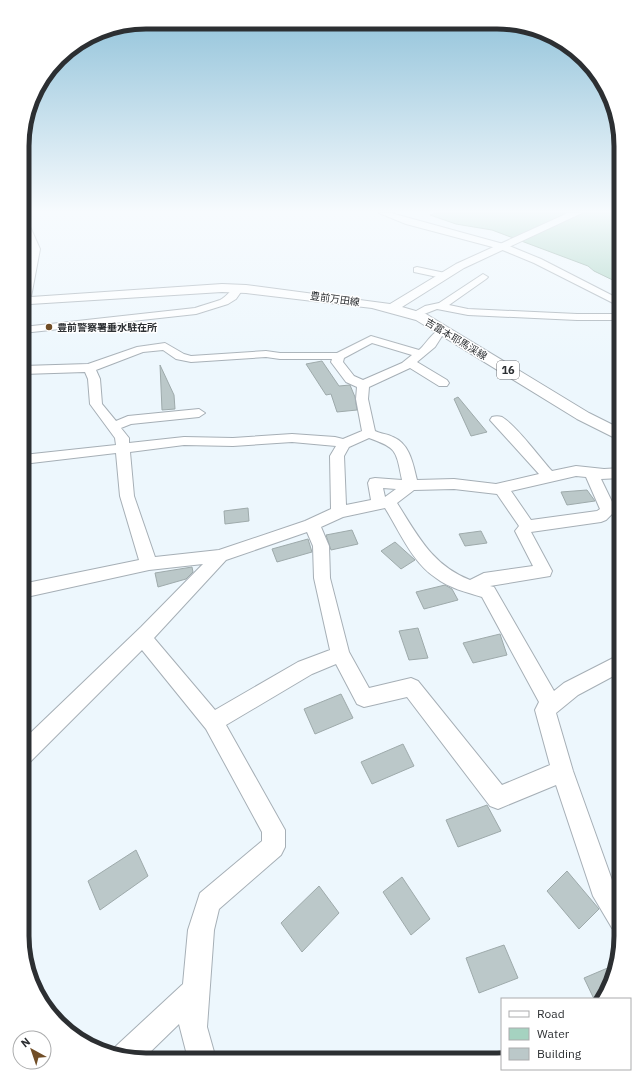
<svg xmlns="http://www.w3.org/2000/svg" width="643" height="1082" viewBox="0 0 643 1082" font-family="'IBM Plex Sans','Noto Sans JP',sans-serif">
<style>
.water{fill:#a5d2c0;stroke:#81a195}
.building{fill:#bbc8c9;stroke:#9eaaab}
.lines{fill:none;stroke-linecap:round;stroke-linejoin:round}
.minor-casing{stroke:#a6afb6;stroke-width:2}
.major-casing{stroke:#a6afb6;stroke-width:2}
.minor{fill:#fff;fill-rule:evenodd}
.major{fill:#fff;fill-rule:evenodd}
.poi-dot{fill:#714e27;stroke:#fff;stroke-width:1.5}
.labels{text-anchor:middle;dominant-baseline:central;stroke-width:3;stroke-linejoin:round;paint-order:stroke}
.far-street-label{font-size:10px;fill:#2c2f32;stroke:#fff}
.far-poi-label{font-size:10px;font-weight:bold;fill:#2c2f32;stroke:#fff;text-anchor:start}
.shield{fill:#fff;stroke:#6b6d70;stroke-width:1}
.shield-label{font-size:11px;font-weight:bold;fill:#2c2f32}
.rim{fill:none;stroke:#2c2f32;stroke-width:5}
</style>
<rect width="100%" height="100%" fill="#edf7fd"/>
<path class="water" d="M 435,213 L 621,213 L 621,284 L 594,271 L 588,266 L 492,230 L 456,224 L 430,215 Z"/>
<g class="building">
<path d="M 322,361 L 339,386 L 350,385 L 355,397 L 357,410 L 337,412 L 331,394 L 326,395 L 306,364 Z"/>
<path d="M 160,365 L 174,395 L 175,409 L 162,410 Z"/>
<path d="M 458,397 L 487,432 L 471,436 L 454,399 Z"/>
<path d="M 587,490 L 595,501 L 567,505 L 561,492 Z"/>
<path d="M 248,508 L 249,521 L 225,524 L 224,511 Z"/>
<path d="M 352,530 L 358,544 L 331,550 L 326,535 Z"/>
<path d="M 481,531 L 487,543 L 465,546 L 459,534 Z"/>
<path d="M 308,539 L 312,552 L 277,562 L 272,549 Z"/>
<path d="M 395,542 L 415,560 L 401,569 L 381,551 Z"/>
<path d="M 192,567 L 193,572 L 186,579 L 158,587 L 155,573 Z"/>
<path d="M 445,585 L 452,589 L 458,600 L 424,609 L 416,592 Z"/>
<path d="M 418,628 L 428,658 L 409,660 L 399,631 Z"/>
<path d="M 500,634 L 507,655 L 473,663 L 463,643 Z"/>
<path d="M 341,694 L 353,718 L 315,734 L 304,709 Z"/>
<path d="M 403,744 L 414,766 L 372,784 L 361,762 Z"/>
<path d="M 487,805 L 501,831 L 458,847 L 446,820 Z"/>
<path d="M 136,850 L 148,876 L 100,910 L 88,881 Z"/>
<path d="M 567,871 L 599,909 L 579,929 L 547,891 Z"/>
<path d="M 402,877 L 430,919 L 411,935 L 383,892 Z"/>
<path d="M 319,886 L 339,913 L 302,952 L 281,923 Z"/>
<path d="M 504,945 L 518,978 L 479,993 L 466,958 Z"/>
<path d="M 617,964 L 614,976 L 602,999 L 594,999 L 584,978 Z"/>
</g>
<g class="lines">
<defs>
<g id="minor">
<path d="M 379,213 L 391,213 L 507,245 L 541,259 L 621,300 L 621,307 L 534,263 L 500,249 L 406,224 Z"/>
<path d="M 33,250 L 36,251 L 36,255 L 23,257 L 23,251 Z"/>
<path d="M 417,267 L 445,273 L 447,275 L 442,278 L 414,272 L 414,268 Z"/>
<path d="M 483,274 L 488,277 L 486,279 L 449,305 L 468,309 L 577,314 L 621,314 L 621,320 L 577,320 L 468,315 L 437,309 L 414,318 L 409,315 L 425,306 L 439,303 Z"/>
<path d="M 238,286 L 243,289 L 236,299 L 228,304 L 196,314 L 23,333 L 23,327 L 195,308 C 203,305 212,303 220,300 C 227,297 231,288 238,286 Z"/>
<path d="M 444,328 L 448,329 L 449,331 L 442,336 L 435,347 L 417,362 L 447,380 L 449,383 L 447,386 L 439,386 L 410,368 L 369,387 L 368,399 L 375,431 C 381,434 388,434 393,437 C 410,444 413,464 417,480 L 454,479 L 496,484 L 539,474 L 490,420 L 492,417 C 495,416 499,416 502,417 C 517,426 540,458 552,471 L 576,466 L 604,469 L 621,468 L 621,478 L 601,479 L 616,510 L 606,520 L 601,522 L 531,532 L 552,571 L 550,576 L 490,586 L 494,587 L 554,691 L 564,683 L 621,654 L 621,672 L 578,695 L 556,713 L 573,771 L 612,880 L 621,895 L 621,931 L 612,928 L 593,896 L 556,785 L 498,809 L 490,806 L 407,697 L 364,707 L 357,704 L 336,664 L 312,674 L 226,725 L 285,830 L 285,847 L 281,855 L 219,909 L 214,930 L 207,1027 L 216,1059 L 188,1059 L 179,1024 L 143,1059 L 130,1059 L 113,1052 L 115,1047 L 183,984 L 188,930 L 200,893 L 262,841 L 262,832 L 206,729 L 142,650 L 29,763 L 22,766 L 22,741 L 141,627 L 203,564 L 149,570 L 22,598 L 22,584 L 139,560 L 120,496 L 116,453 L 23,464 L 23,455 L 116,445 L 115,438 L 90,404 L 88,379 L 85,372 L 23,374 L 23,366 L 88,364 L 137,347 L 165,343 L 184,354 L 191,356 L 266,351 L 280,353 L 337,353 L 371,336 L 419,350 C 428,342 432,331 444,328 ZM 372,343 L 412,355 L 402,363 L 363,380 L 354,376 L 343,362 L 344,358 ZM 163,350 L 176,359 L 191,362 L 266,357 L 280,359 L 332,359 L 331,362 L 346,382 L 357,387 L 356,399 L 362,431 L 343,439 L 335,437 L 292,434 L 233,438 L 184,437 L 129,443 L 129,438 L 121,428 L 131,424 L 199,417 L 205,413 L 199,409 L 128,416 L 116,421 L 102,404 L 100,379 L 96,370 L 143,352 ZM 369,438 C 397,448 396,450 402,480 L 375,478 L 370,479 L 368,483 L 371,500 L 346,505 L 344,456 L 349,447 ZM 292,442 L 336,446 L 330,456 L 331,509 L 305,521 L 219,550 L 155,557 L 134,496 L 130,452 L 184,445 L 233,446 ZM 576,476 L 586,477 L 600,509 L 597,511 L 531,520 L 511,491 ZM 383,488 L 396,489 L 385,497 ZM 454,489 L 497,494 L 519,526 L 515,531 L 533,566 L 484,573 L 470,580 C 432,565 418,536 397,503 L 414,490 ZM 385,508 C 400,532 412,562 436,578 C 449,588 466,592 482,597 L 539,702 L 535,710 L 550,765 L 502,785 L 418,681 L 411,678 L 369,688 L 349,652 L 330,578 L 329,546 L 321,527 L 343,517 ZM 307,532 L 313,546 L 314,578 L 330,650 L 298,662 L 215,710 L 154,638 L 226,560 Z"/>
</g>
<path id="major" d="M 568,213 L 582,213 L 464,268 L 402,307 L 426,314 L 589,413 L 621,429 L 621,441 L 577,419 L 416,320 L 372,308 L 246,293 L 222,292 L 30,304 L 28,308 L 23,309 L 23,275 L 28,249 L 23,235 L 23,219 L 28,222 L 40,249 L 31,297 L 222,284 L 246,285 L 390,304 L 456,264 Z"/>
</defs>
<use href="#minor" class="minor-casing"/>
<use href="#major" class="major-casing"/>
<use href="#minor" class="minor"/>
<use href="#major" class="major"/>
</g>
<linearGradient id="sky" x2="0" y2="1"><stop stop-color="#8dc0d8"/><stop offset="0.58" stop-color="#f7fbfe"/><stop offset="1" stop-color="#f7fbfe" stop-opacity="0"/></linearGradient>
<rect width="643" height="365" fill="url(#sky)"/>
<circle class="poi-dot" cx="49" cy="327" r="4"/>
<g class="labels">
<g class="far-street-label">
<text transform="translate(335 299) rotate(8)">豊前万田線</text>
<text transform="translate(456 339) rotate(31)">吉富本耶馬渓線</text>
</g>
<g class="far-poi-label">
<text x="57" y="327">豊前警察署垂水駐在所</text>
</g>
<rect class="shield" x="497" y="361" width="22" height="18" rx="3"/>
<g class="shield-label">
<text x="508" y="370">16</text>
</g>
</g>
<path d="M0 0H643V1082H0ZM146 29H497A117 117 0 0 1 614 146V936A117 117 0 0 1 497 1053H146A117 117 0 0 1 29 936V146A117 117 0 0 1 146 29Z" fill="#fff" fill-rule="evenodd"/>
<path class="rim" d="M146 29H497A117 117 0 0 1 614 146V936A117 117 0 0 1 497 1053H146A117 117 0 0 1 29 936V146A117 117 0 0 1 146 29Z"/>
<rect x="501" y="998" width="130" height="72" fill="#ffffff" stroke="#abacad"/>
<rect x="509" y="1011" width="20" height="6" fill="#ffffff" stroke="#abacad"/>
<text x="537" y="1018" font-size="12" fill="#2c2f32">Road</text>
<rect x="509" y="1028" width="20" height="12" fill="#a5d2c0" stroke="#abacad"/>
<text x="537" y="1038" font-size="12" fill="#2c2f32">Water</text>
<rect x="509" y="1048" width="20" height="12" fill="#bbc8c9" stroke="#abacad"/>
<text x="537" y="1058" font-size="12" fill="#2c2f32">Building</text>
<g transform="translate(32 1050) rotate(320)"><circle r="19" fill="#ffffff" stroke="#abacad"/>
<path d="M0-3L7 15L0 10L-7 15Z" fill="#714e27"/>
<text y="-6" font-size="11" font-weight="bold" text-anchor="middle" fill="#2c2f32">N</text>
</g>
</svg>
